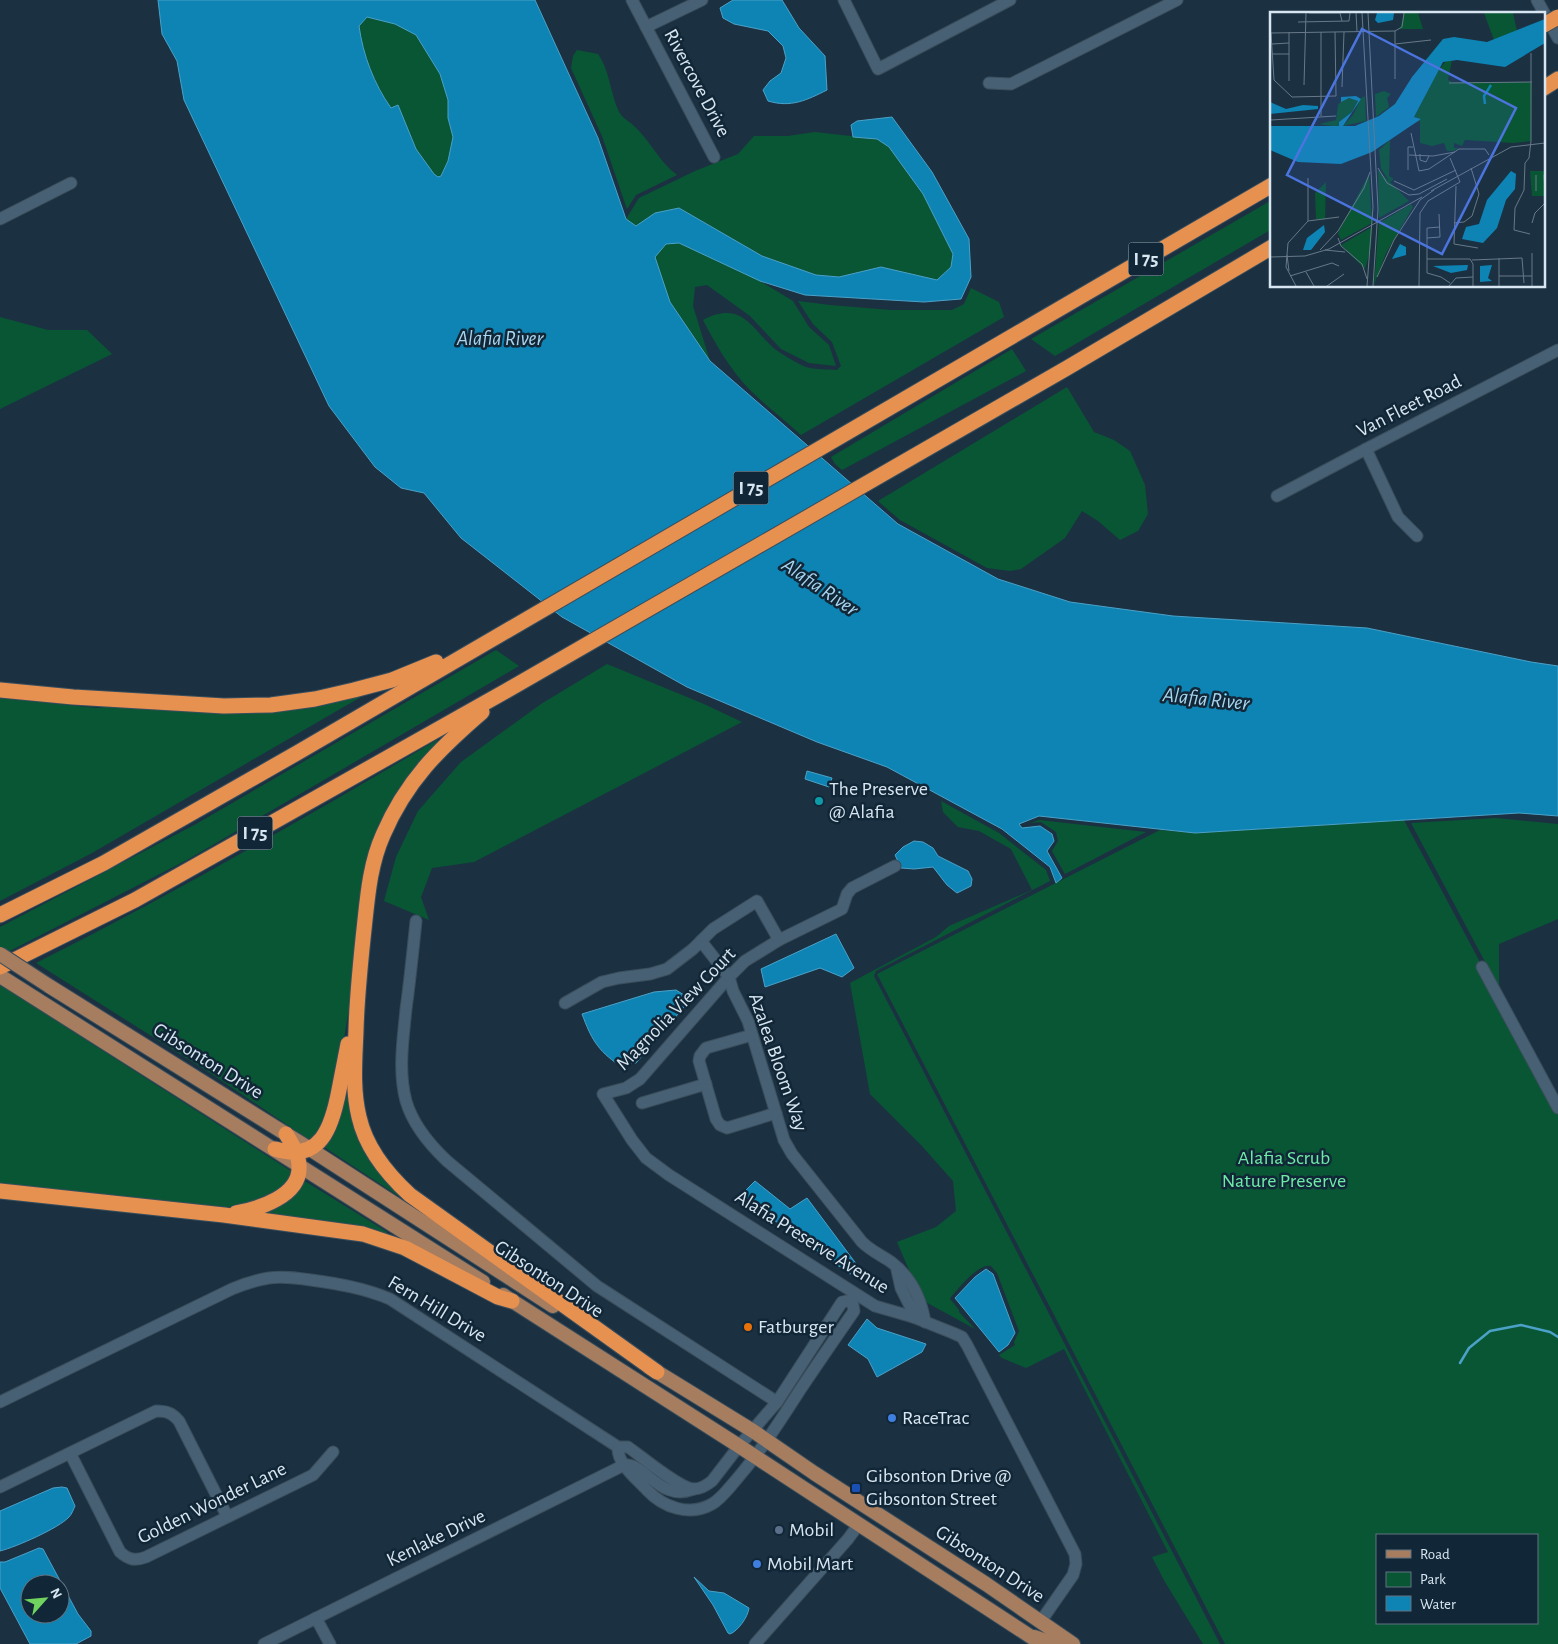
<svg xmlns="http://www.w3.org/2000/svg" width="1558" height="1644" viewBox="0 0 1558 1644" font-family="'Alegreya Sans',sans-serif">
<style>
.green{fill:#095634;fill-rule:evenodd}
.water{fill:#0e84b5;stroke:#4ba1c7;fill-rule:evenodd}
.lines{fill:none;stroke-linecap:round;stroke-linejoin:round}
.stream{stroke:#4ba1c7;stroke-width:2.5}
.minor-casing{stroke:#3a4e5c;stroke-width:13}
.major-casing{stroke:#3a4e5c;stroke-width:16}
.highway-casing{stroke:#3a4e5c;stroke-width:17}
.minor{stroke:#486073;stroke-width:11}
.major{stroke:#a77d5f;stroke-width:14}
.highway{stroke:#e79151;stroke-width:15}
.major-bridge-casing{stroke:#3a4e5c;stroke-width:16;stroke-linecap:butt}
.highway-bridge-casing{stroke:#3a4e5c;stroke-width:17;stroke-linecap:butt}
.major-bridge{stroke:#a77d5f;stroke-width:14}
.highway-bridge{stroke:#e79151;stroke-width:15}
.culture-dot{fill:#0f9aa8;stroke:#112737;stroke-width:2}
.food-dot{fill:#e8710a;stroke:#112737;stroke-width:2}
.shop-dot{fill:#3f7fe0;stroke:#112737;stroke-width:2}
.transit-dot{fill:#1a4fb4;stroke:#112737;stroke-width:2}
.service-dot{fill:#5c6f8a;stroke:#112737;stroke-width:2}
.labels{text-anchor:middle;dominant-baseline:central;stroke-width:5;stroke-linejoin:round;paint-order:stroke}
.shield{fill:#112737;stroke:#9cadb9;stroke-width:1}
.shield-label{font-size:19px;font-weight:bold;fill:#d8e6f1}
.street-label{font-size:20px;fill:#d8e6f1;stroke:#112737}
.poi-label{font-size:20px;fill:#d8e6f1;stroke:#112737;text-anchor:start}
.park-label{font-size:20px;fill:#6eeba7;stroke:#112737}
.water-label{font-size:21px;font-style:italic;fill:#a9d5ef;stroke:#112737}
.inset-river{fill:none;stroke:#0e84b5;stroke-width:2.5}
.inset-road{fill:none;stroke:#677988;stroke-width:1}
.view{fill:#4c74de;fill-opacity:0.15;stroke:#4c74de;stroke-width:2.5}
.inset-edge{fill:none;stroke:#d8e6f1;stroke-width:2.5}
</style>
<rect width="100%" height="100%" fill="#1b3142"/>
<g class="green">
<path d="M 367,17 L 395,24 L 416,35 L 440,74 L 448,100 L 448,118 L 453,137 L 448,161 L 441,176 L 437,177 L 434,174 L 416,149 L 398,105 L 391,108 C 374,84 363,55 359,26 Z"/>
<path d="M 577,50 L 598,54 C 610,71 610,93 619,112 C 622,118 629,121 633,125 C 650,140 659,162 677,175 L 636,195 L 627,209 L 602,136 L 571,68 L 573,56 Z"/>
<path d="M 815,132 L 877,139 L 889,147 L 923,194 L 953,254 L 951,267 L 937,280 L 881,267 L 839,277 L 816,275 L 762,256 L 679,208 L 655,213 L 636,226 L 626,219 L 639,198 L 695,171 L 738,154 L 754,136 L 788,136 Z"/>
<path d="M 1272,200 L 1272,229 L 1055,356 L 1031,339 Z"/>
<path d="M 679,243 L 760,281 L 793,301 L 809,327 L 829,345 L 836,366 L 809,363 L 781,349 L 750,316 L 707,285 L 695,287 L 693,306 L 710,361 L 670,302 L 655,257 L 666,244 Z"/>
<path d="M 971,288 L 999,302 L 1004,317 L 801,435 C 785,420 766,406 751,391 C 731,371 716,345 703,320 C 745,298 753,334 779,352 C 787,357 798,364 806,367 C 815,370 827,369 837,370 L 841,366 L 832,342 L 813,324 L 798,301 L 830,305 L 891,310 L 952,310 L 964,304 Z"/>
<path d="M 0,317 L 48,330 L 87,330 L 112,354 L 0,409 Z"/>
<path d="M 1012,349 L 1026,371 L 842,470 L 835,464 L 831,457 Z"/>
<path d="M 1067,387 L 1094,432 L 1114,440 L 1130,451 L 1145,485 L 1148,514 L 1138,531 L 1120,540 L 1098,521 L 1082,511 L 1065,538 L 1021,569 L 1010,571 L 987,568 L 900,520 L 878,501 Z"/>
<path d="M 496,650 L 519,666 L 187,860 L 0,956 L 0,927 L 196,824 Z"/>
<path d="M 607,664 L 704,704 L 742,722 L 474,862 L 432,868 L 421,897 L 429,920 L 384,901 L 396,857 L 418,811 L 461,762 L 541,704 Z"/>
<path d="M 366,694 L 92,853 L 0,901 L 0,698 L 97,708 L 142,702 L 204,708 Z"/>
<path d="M 437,740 L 441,744 L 386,824 L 351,997 L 333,1104 L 314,1138 L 308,1139 L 213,1075 L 36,963 C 173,894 305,818 437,740 Z"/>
<path d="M 941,801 L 999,833 L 1046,870 L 1050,881 L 876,971 L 874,976 L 1220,1644 L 1203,1644 L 1165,1582 L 1152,1557 L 1168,1552 L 1064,1349 L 1026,1368 L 1002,1358 L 999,1355 L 1015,1345 L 1014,1342 L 1019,1331 L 997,1273 L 991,1266 C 978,1263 959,1288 951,1297 L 950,1299 L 959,1310 L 959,1312 L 975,1329 L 922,1300 L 897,1242 L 936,1227 L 956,1211 L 953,1181 L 921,1145 L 870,1094 L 850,983 L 936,937 L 949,926 L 1032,890 L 1011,849 L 979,831 L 958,827 L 943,812 Z"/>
<path d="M 1496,818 L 1558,824 L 1558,919 L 1499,944 L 1499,988 L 1411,823 Z"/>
<path d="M 1039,820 L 1146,832 L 1065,874 L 1052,851 L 1058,841 L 1056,832 L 1041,822 L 1030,823 Z"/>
<path d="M 1404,820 L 1558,1108 L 1558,1644 L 1225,1644 L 877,974 L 1160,830 L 1195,833 ZM 1377,1535 L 1537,1535 L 1537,1623 L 1377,1623 Z"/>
<path d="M 0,985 L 294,1173 L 294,1175 L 271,1197 L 231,1208 L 0,1187 Z"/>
<path d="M 344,1093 L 349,1095 L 403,1199 L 324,1147 L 336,1129 Z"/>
<path d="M 303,1180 L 376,1225 L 387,1232 L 387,1235 L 255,1214 Z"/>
</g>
<g class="water">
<path d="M 158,0 L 535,0 L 598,138 L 626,219 L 636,226 L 655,213 L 679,208 L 762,256 L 816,275 L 839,277 L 881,267 L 937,280 L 951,267 L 953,254 L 923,194 L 889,147 L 877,139 L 853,137 L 851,125 L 857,121 L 892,117 L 932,172 L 969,239 L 971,277 L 961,299 L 924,302 L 805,295 L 760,281 L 679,243 L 666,244 L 655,257 L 670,302 L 710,361 L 898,524 L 998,579 L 1070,602 L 1173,616 L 1367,628 L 1531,662 L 1558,666 L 1558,816 L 1519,813 L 1195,833 L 1039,816 L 1019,824 L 1022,828 L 1040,826 L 1052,834 L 1054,841 L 1047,851 L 1062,878 L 1056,883 L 1050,867 L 1002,829 L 887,767 L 817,742 L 687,687 L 562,617 L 461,538 L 424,493 L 401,488 L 375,467 L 329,406 L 184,100 L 177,61 L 162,34 ZM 367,17 L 395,24 L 416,35 L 440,74 L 448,100 L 448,118 L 453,137 L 448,161 L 441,176 L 438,177 L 434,174 L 416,149 L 398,105 L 391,108 C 374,84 363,55 359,26 Z"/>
<path d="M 733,0 L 782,0 L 799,28 L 825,56 L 827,90 C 807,100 791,108 768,101 L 763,90 L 770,81 L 781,73 L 786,58 L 783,46 L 768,31 L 734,24 L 723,18 L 720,8 Z"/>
<path d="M 807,771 L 832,778 L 829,787 L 805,779 Z"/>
<path d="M 914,841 L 923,842 L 933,848 L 938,856 L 968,871 L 972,879 L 971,886 L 957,893 L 947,885 L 933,867 L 914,869 L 901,868 L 895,855 L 903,847 Z"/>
<path d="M 836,934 L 854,968 L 842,977 L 820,968 L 765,987 L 761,969 Z"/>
<path d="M 676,990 L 684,995 L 684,1007 L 636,1063 L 619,1065 C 597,1050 591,1038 582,1014 L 654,992 Z"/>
<path d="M 755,1181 L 790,1209 L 807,1198 L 860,1269 L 850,1274 L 740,1196 Z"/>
<path d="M 986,1269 L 993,1274 L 1015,1333 L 1008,1345 L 999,1352 L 955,1298 L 975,1277 Z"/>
<path d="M 867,1319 L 877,1328 L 926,1344 L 922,1352 L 877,1377 L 868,1359 L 848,1345 Z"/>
<path d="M 62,1487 L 67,1488 L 75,1506 C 73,1510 72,1514 69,1517 C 59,1528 16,1547 0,1551 L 0,1511 L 53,1488 Z"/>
<path d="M 39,1548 L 43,1549 L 78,1614 L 91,1631 L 91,1636 L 76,1644 L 30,1644 L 0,1588 L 0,1562 L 5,1562 ZM 30,1584 L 60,1584 L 60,1614 L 30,1614 Z"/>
<path d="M 694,1577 L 709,1591 L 724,1593 L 749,1608 C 748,1617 738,1631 730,1634 L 728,1633 L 713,1605 Z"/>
</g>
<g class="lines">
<path class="stream" d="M 1460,1363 L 1469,1348 L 1490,1331 L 1521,1325 L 1550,1332 L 1558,1337"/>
<defs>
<g id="minor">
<path d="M 632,0 L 714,157"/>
<path d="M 844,0 L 878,69 L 1010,0"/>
<path d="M 1537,0 L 1558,38"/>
<path d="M 646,27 L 702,0"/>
<path d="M 989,83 L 1011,84 L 1177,0"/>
<path d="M 0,219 L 71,183"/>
<path d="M 1366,449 L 1398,517 L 1417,536"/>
<path d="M 1277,496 L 1366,449 L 1558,350"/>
<path d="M 895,866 L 852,888 L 847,894 L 842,909 L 779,940 L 745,961 L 729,977 L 640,1079 L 626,1088 L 603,1094 L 632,1140 L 646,1158 L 669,1175 L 875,1306 L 913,1317 L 953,1333 L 962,1337 L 967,1345 L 1075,1554 L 1076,1564 L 1073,1575 L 1041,1621"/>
<path d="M 416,921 C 413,950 410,980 406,1009 C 403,1040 398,1071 406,1101 C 413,1125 429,1144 447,1161 L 597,1286 L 777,1402"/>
<path d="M 701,941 L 729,977 L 733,991 L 748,1021 L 784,1140 L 792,1154 L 862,1242 C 871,1251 881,1255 891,1262 C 911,1277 921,1298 925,1322"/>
<path d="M 1482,967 L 1558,1108"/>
<path d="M 565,1003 L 602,982 L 619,978 L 650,974 L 667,969 L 693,949 L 713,929 L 757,901 L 779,940"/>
<path d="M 752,1035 L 706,1048 L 700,1056 L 699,1061 L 716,1119 L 720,1125 L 727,1128 L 776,1113"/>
<path d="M 642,1103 L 706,1084"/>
<path d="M 897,1270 L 901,1288 L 911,1308 L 913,1317"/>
<path d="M 0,1402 L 232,1289 C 244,1284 256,1280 269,1278 C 283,1276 297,1278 311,1280 C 339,1284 364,1288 390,1299 L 618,1447 L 628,1447 C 641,1456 680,1489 694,1489 C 700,1489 707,1485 712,1481 L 739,1446 L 777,1402 L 842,1302 L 852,1300"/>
<path d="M 618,1447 C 617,1464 636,1478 647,1490 C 663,1507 689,1517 712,1504 C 721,1499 729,1488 736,1480 C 761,1451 780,1421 800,1390 C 818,1363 836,1337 854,1311 L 852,1300 L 856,1295"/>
<path d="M 70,1453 L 120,1552 C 129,1560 135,1561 146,1557 L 313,1475 L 333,1452"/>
<path d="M 0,1487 L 156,1411 C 167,1411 172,1413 179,1421 L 227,1516"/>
<path d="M 316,1618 L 330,1644"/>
<path d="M 264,1644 L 624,1465 C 645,1462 660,1503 694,1489"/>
<path d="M 755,1644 L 848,1539 L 859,1524"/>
</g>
<g id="major">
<path d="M 0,976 L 483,1282"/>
<path d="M 49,986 L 310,1149 L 553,1306"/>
<path d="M 503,1295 L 739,1446 L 1042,1644"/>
<path d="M 649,1367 L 753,1431 L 814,1473 L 986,1584 L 1073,1644"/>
<path d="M 1034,1637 L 1055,1644"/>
</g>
<g id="highway">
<path d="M 1544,88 L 1558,79"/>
<path d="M 0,690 L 73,697 L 224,706 L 271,705 L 315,699 L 354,690 L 392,680 L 436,662"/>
<path d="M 482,712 C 439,749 406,781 383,835 C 371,862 368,891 365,920 C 361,957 357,993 356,1030 C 355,1059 352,1088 359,1117 C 366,1148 387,1174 410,1195 L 657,1372"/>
<path d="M 0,915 L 104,863 L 297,753 L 1272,185"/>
<path d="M 0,967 L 135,900 L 506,691 L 1067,368 L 1272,247"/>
<path d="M 275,1149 C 321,1163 332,1127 339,1090 C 342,1075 345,1060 348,1044"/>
<path d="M 0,1191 L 224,1215 L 363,1234 L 405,1248 L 498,1297 L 512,1301"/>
<path d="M 236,1213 C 258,1209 301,1196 299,1166 C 299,1155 292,1144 286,1134"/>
</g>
</defs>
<use href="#minor" class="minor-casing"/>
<use href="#major" class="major-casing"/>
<use href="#highway" class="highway-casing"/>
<use href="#minor" class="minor"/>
<use href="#major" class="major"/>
<use href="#highway" class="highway"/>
<defs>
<path id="major-bridge" d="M 0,954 L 49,986"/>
<path id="highway-bridge" d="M 1544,25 L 1558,17"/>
</defs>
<use href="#major-bridge" class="major-bridge-casing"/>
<use href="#highway-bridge" class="highway-bridge-casing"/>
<use href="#major-bridge" class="major-bridge"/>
<use href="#highway-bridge" class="highway-bridge"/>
</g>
<circle class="culture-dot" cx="819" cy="801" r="5"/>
<circle class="food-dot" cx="748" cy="1327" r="5"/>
<g class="shop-dot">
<circle cx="892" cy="1418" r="5"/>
<circle cx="757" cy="1564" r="5"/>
</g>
<rect class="transit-dot" x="851" y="1483" width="10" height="10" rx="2.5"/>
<circle class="service-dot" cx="779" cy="1530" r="5"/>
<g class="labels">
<g class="shield">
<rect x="1128.5" y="242.5" width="35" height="33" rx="4"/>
<rect x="733.5" y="471.5" width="35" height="33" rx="4"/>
<rect x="237.5" y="816.5" width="35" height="33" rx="4"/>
</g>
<g class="shield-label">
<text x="1146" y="259">I 75</text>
<text x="751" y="488">I 75</text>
<text x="255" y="833">I 75</text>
</g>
<g class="street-label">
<text transform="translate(697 83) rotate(62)">Rivercove Drive</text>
<text transform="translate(1409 406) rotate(-27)">Van Fleet Road</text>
<text transform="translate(676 1009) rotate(-46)">Magnolia View Court</text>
<text transform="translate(208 1061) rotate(32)">Gibsonton Drive</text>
<text transform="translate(778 1062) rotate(71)">Azalea Bloom Way</text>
<text transform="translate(812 1242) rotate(32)">Alafia Preserve Avenue</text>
<text transform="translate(549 1279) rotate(33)">Gibsonton Drive</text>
<text transform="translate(437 1309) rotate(31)">Fern Hill Drive</text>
<text transform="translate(212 1503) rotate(-26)">Golden Wonder Lane</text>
<text transform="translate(436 1538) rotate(-26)">Kenlake Drive</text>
<text transform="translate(990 1564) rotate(33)">Gibsonton Drive</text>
</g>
<g class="poi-label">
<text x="829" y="789">The Preserve<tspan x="829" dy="23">@ Alafia</tspan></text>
<text x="758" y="1327">Fatburger</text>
<text x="902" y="1418">RaceTrac</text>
<text x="866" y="1476">Gibsonton Drive @<tspan x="866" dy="23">Gibsonton Street</tspan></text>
<text x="789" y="1530">Mobil</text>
<text x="767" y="1564">Mobil Mart</text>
</g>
<g class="park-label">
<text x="1284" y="1158">Alafia Scrub<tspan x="1284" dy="23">Nature Preserve</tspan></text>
</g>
<g class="water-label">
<text x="500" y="338">Alafia River</text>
<text transform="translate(820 587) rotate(34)">Alafia River</text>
<text transform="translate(1206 699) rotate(6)">Alafia River</text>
</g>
</g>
<g transform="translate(1270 12)">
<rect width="275" height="275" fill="#1b3142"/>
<path d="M 134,1 L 148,1 L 153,17 L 130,17 ZM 214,1 L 243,1 L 247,19 L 224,28 ZM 182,48 L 178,68 L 182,70 L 262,70 L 261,129 L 244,131 L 195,128 L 192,134 L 184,131 L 184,136 L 189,136 L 183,139 L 177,139 L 174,131 L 162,134 L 150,131 L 150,109 L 137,113 L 151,107 L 144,105 L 166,62 L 175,50 ZM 114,79 L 121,82 L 117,86 L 119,95 L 106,105 L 105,82 ZM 95,84 L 96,109 L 73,114 L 83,103 L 91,86 ZM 79,86 L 88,89 L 82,100 L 69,110 L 69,115 L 49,112 L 66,108 L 68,93 L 72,88 ZM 120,128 L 119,164 L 124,167 L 120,170 L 111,157 L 109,138 ZM 108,158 L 139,189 L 109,206 ZM 260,159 L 275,159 L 275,184 L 262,184 ZM 99,162 L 102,211 L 71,228 L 68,221 ZM 56,170 L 55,207 L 46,207 L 45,181 ZM 141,192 L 143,195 L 116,241 L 104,273 L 109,211 ZM 102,215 L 101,235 L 95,257 L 71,233 Z" fill="#095634"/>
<path d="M 107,1 L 124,1 L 123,8 L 108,11 L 105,8 ZM 275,7 L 275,31 L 235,55 L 187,48 L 173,50 L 144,105 L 151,107 L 102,140 L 71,152 L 28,150 L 0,138 L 0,114 L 69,114 L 69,110 L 82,100 L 88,89 L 79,86 L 71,90 L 71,85 L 86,84 L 91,87 L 73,114 L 85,114 L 109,104 L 125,92 L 142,65 L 173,27 L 184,25 L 217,30 ZM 0,90 L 16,97 L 33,93 L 48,94 L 48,97 L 0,102 ZM 241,159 L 246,162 L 245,177 L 236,188 L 227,216 L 213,231 L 192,227 L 196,215 L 209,212 L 217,188 ZM 54,213 L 55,220 L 41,238 L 33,238 L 37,226 ZM 130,232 L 136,235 L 136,243 L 122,247 ZM 198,253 L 197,258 L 181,261 L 163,254 ZM 222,253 L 218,266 L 222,269 L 210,270 L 210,254 Z" fill="#0e84b5"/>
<path class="inset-river" d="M 215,92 L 214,84 L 221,73"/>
<path class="inset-road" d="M 39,1 L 70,1 L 72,9M 86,1 L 87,19M 92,1 L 103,195 L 97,274M 98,1 L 108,197 L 103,274M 28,10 L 79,9 L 80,1M 125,19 L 125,67M 19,20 L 19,69M 51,20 L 51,104M 1,21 L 4,68 L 22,85 L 66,84 L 65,20M 1,21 L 125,19 L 132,15 L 134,1M 2,32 L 19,31M 125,32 L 161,28M 2,42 L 19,42M 179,71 L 262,70M 34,73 L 36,1M 72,75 L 74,20M 1,108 L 66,104M 141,121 L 149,159 L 159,157 L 189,137 L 215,137 L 219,143M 150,142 L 150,148 L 156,150 L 159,144M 139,143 L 163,144 L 185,140M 108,156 L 117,171 L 139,183 L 149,182 L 177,167M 138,158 L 138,135 L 143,135M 266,163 L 266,179M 274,163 L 275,179M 38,166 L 38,209M 124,169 L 144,178 L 186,158M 186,174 L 184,232 L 208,236M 161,179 L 241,135 L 275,131M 184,211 L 194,210 L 202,204 L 209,182 L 201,156M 262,211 L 265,201 L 275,191M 170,215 L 157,216 L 157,261 L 171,265 L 180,271M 260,222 L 244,218 L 245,196 L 254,178 L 255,151 L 259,146 L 261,129 L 261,41M 68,226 L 71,234 L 92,252 L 97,267M 157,226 L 170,225 L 169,202M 50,238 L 68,219 L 94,176 L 100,160M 55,238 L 75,240M 262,241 L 262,274M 17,243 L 19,259M 0,245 L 35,244 L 59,237 L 152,185M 157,247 L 200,247 L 203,252 L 203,274M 202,248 L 252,246 L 254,271M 36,260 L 44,274M 20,264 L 62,251 L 69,254M 229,264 L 262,264M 107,265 L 124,228 L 150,188 L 164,178M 26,274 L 16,255 L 18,231 L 38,209 L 69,205M 57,274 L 74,262M 149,274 L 150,201 L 158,189 L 190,170 L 180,146M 179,274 L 186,266 L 203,265M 229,274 L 229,246"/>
<path class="view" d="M 92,17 L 246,96 L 172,242 L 17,163 Z"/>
<rect width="275" height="275" class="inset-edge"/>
</g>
<rect x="1376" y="1534" width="162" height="90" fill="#112737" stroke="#617381"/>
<rect x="1386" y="1550" width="25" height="8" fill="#a77d5f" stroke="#617381"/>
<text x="1420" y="1559" font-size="15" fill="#d8e6f1">Road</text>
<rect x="1386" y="1572" width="25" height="15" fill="#095634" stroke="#617381"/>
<text x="1420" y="1584" font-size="15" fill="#d8e6f1">Park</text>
<rect x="1386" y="1596" width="25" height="15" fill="#0e84b5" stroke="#617381"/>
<text x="1420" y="1609" font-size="15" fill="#d8e6f1">Water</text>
<g transform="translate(45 1599) rotate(63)"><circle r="24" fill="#112737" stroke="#617381"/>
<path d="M0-4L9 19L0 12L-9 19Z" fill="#70d35f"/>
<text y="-8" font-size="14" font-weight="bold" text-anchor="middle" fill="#d8e6f1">N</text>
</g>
</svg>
